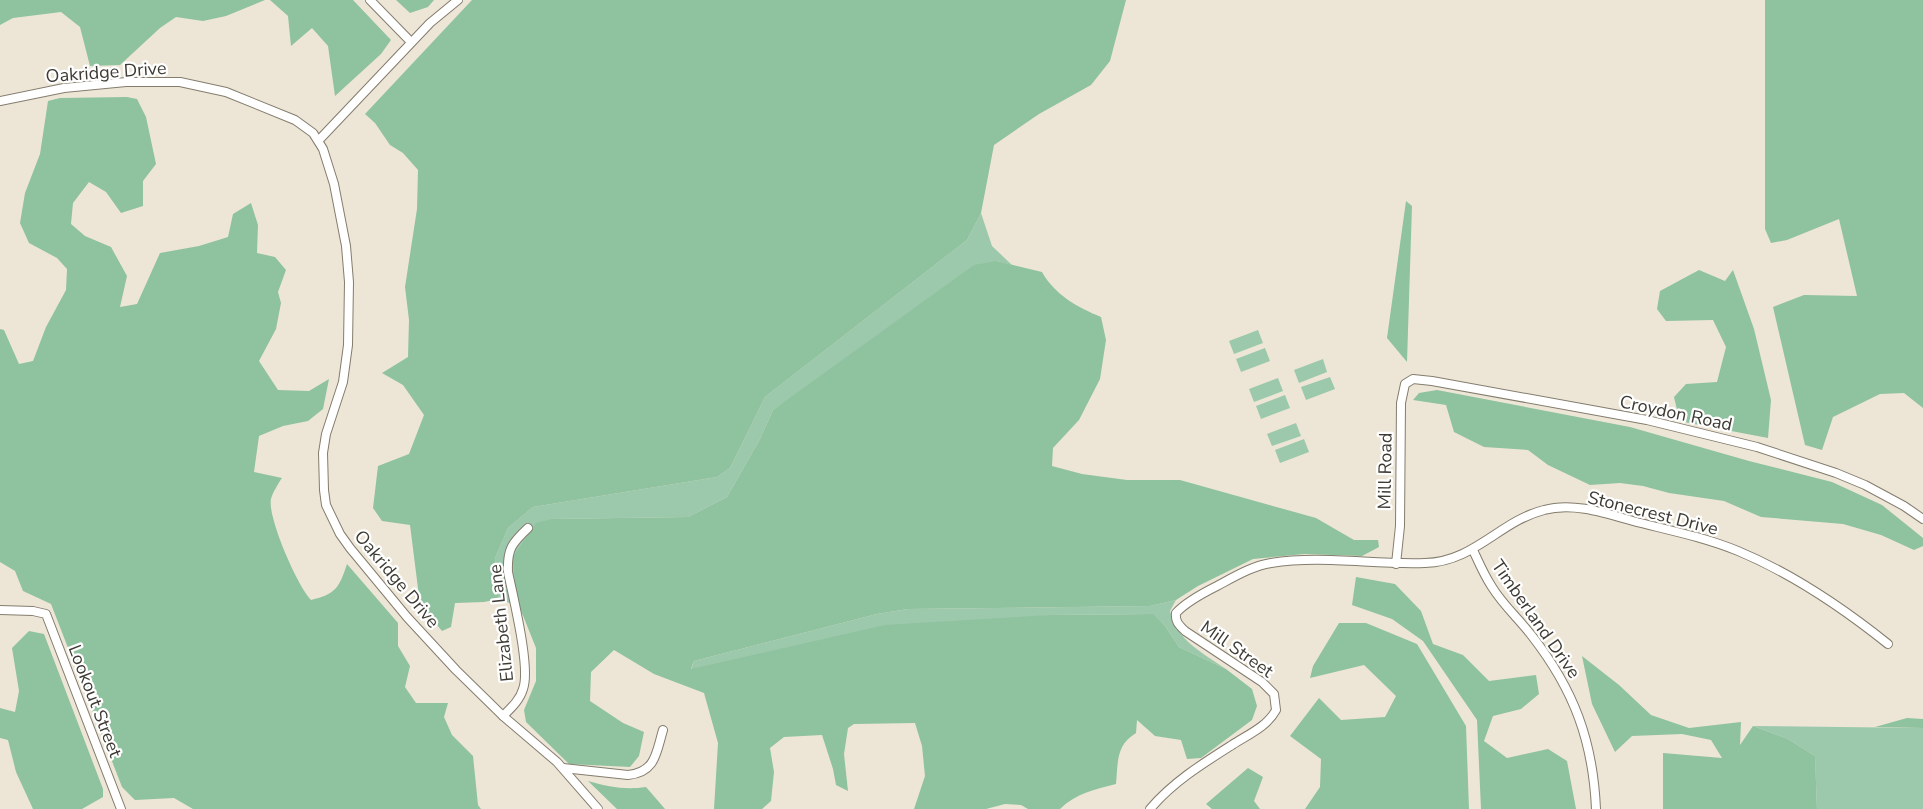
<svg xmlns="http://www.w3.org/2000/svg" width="1923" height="809" viewBox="0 0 1923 809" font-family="'Nunito Sans',sans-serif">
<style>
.green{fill:#9cc9ab}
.forest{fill:#8fc29f}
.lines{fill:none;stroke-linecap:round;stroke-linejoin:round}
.minor-casing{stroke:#847d6e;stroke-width:10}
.minor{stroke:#fff;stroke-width:8}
.labels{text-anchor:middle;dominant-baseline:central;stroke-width:4.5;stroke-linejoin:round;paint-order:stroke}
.street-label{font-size:18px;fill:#3e3b34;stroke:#fff}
</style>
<rect width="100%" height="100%" fill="#ede6d6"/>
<g class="green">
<path d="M 981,213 L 992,246 L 1012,265 L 997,261 L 773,410 L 760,439 L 727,497 L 688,517 L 552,519 L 516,598 L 520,607 L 499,599 L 495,558 L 508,528 L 533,507 L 717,477 L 730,468 L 765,397 L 967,240 Z"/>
<path d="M 1258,330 L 1263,343 L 1234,354 L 1229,341 Z"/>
<path d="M 1265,348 L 1270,361 L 1241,372 L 1236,359 Z"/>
<path d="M 1323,359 L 1327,372 L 1299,383 L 1294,370 Z"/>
<path d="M 1330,377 L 1335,389 L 1306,400 L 1301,387 Z"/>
<path d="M 1278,378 L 1283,391 L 1254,402 L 1249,389 Z"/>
<path d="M 1285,395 L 1290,408 L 1261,419 L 1256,406 Z"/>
<path d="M 1296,423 L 1301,436 L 1272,446 L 1267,434 Z"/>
<path d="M 1304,439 L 1309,452 L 1280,463 L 1275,450 Z"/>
<path d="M 1176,600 L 1170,611 C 1178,642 1202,652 1226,669 L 1179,647 L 1165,626 L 1152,614 L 1049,615 L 691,670 L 694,661 L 877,614 L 908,609 L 1150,606 Z"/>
<path d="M 1753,726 L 1923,728 L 1923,809 L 1817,809 L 1815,756 L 1788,739 Z"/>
</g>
<g class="forest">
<path d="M 0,0 L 265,0 L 226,16 L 203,21 L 176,17 L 160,28 L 120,65 L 90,66 L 80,27 L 61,12 L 13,18 L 0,25 Z"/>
<path d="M 270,0 L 353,0 L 391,40 L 381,54 L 335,96 L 328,46 L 312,28 L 291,46 L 288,16 Z"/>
<path d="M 396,0 L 434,0 L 428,7 L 410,13 Z"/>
<path d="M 472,0 L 1126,0 L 1110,61 L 1091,85 L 1039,114 L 994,145 L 981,213 L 967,240 L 765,397 L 730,468 L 717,477 L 533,507 L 508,528 L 495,558 L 499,599 L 484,602 L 455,603 L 451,627 L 442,631 L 420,604 L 410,525 L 382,521 L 373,508 L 378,466 L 409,454 L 424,415 L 403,385 L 382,373 L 408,357 L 409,320 L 405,287 L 417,209 L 418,170 L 403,153 L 390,145 L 375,123 L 365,114 Z"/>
<path d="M 1765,0 L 1923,0 L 1923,408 L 1904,393 L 1880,394 L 1833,417 L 1822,450 L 1805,445 L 1773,307 L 1804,295 L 1857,296 L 1839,219 L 1787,240 L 1771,243 L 1765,229 Z"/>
<path d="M 127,97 L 137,99 L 146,117 L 156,164 L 143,181 L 143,206 L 121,213 L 106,192 L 89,182 L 73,203 L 71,224 L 85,236 L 111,247 L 127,276 L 120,307 L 137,304 L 160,253 L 199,246 L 228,237 L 233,214 L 251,203 L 258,225 L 257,253 L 275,257 L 286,270 L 278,292 L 281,303 L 276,329 L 259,361 L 278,390 L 309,391 L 329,379 L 323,409 L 308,421 L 283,426 L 259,436 L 254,472 L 282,478 C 278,484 273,492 271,499 C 267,517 298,587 311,600 C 336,594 339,588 347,564 L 398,623 L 398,646 L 410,666 L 405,687 L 416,703 L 448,703 L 444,717 L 452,735 L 473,756 L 478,805 L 481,809 L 193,809 L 174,798 L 135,800 L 122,787 L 51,604 L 23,591 L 15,571 L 0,562 L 0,329 L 4,330 L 19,364 L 33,361 L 46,327 L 66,290 L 67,269 L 57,258 L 29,243 L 20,223 L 25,193 L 40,154 L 48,101 L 60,98 Z"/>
<path d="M 1406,201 L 1412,206 L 1407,362 L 1387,338 Z"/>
<path d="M 997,261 L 1042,272 C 1055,295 1077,307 1101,317 L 1106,340 L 1100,379 L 1079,420 L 1053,448 L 1052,466 L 1082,474 L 1127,480 L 1180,480 L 1316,518 L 1354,540 L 1378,540 L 1379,547 L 1362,556 L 1305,554 L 1253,559 L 1198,586 L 1176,600 L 1150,606 L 908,609 L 877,614 L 694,661 L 691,669 L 885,625 L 1049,615 L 1153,614 L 1165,626 L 1179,647 L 1226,669 L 1252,689 L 1257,706 L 1252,720 L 1201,758 L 1187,759 L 1181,740 L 1155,736 L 1137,720 L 1136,733 C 1116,745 1118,762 1116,784 C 1095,789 1075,794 1060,809 L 1028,809 L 1021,805 L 1005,804 L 986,809 L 914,809 L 925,776 L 922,746 L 915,723 L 854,724 L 848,728 L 844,754 L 848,791 L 836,785 L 833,769 L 822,735 L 784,737 L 770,748 L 774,772 L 771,801 L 762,809 L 714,809 L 718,743 L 704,693 L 654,674 L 614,650 L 591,672 L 590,701 L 623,723 L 644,732 L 639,756 L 630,767 L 569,764 L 526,722 L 524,710 L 536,681 L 536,648 L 516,598 L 513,557 L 536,523 L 552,519 L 688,517 L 727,497 L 760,439 L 773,410 L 974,265 Z"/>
<path d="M 1699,270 L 1725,281 L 1733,270 L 1754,329 L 1771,400 L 1768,438 L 1684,422 L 1678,414 L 1674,397 L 1686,384 L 1717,382 L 1726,347 L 1713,320 L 1666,321 L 1657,309 L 1660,291 Z"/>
<path d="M 1437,390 L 1630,427 L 1749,461 L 1832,482 L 1882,505 L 1923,538 L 1923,546 L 1914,550 L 1881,535 L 1843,524 L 1761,517 L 1724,501 L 1669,493 L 1643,486 L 1620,483 L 1590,485 L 1548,465 L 1528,450 L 1484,447 L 1454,432 L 1446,405 L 1413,400 L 1419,393 Z"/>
<path d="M 1356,577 L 1395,584 L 1421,611 L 1433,644 L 1463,655 L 1489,681 L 1536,675 L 1539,694 L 1521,709 L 1493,716 L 1484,741 L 1507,758 L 1548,749 L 1567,761 L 1576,809 L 1481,809 L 1477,720 L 1423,641 L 1392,619 L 1352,605 Z"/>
<path d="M 1339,623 L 1366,623 L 1417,644 L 1466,726 L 1469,809 L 1305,809 L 1320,787 L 1321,759 L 1290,736 L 1319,698 L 1341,720 L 1385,717 L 1396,696 L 1364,665 L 1310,678 L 1313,666 Z"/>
<path d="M 29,631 L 44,634 L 103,789 L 103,797 L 82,809 L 33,809 L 16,772 L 8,740 L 0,738 L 0,708 L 15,712 L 19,691 L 12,648 Z"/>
<path d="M 1582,656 L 1619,685 L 1651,715 L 1689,728 L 1741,722 L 1740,745 L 1753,726 L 1788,739 L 1815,756 L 1817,809 L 1663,809 L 1663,753 L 1722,758 L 1711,740 L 1682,734 L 1632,736 L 1615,752 L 1592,704 Z"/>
<path d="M 1907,718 L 1923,719 L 1923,728 L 1875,727 Z"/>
<path d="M 1248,768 L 1263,777 L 1254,801 L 1260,809 L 1212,809 L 1206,804 Z"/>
<path d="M 588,781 C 609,787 625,790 646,787 L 665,809 L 617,809 Z"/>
</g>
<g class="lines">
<defs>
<g id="minor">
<path d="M 370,0 L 411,42"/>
<path d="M 0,101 L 64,88 L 126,82 L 180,82 L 226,92 L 295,120 L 313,133 L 323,149 L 334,184 L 346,246 L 349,282 L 348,345 L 343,382 L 326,434 L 323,453 L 324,490 L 326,505 L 340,534 L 350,548 L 407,617 L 456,670 L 503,716 L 557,762 L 598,809"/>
<path d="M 319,140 L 430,23 L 458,0"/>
<path d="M 1473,550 C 1479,563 1484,575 1492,587 C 1503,605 1519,619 1532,636 C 1574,690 1593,741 1596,809"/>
<path d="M 1396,564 L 1400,526 L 1401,403 L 1405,384 L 1413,379 L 1432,381 L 1647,420 L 1757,447 L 1836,473 L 1865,485 L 1904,506 L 1923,519"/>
<path d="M 0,610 L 33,611 L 46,614 L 121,809"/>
<path d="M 503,716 C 511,708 520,700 523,689 C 531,668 513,597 508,572 C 507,549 512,543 528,528"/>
<path d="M 563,768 L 628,775 C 656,772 656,753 663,730"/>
<path d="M 1150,809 C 1173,782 1202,764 1232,745 C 1247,735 1267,727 1276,710 L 1274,694 L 1262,682 L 1185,631 C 1179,625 1175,622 1176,613 C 1186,602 1203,593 1217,586 C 1234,577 1252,566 1271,563 C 1322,555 1374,565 1425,563 C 1474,562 1500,521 1544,510 C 1573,502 1605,513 1633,521 C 1668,530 1704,537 1738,551 C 1791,573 1843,608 1888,644"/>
</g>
</defs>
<use href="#minor" class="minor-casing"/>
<use href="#minor" class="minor"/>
</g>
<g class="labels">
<g class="street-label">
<text transform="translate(106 72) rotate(-4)">Oakridge Drive</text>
<text transform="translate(1676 413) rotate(12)">Croydon Road</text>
<text transform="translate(1385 471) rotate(-89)">Mill Road</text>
<text transform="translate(1653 513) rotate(14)">Stonecrest Drive</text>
<text transform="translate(397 579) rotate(50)">Oakridge Drive</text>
<text transform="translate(1536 619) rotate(55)">Timberland Drive</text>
<text transform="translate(501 623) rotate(-96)">Elizabeth Lane</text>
<text transform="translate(1237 649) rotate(35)">Mill Street</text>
<text transform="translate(95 701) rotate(69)">Lookout Street</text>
</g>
</g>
</svg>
